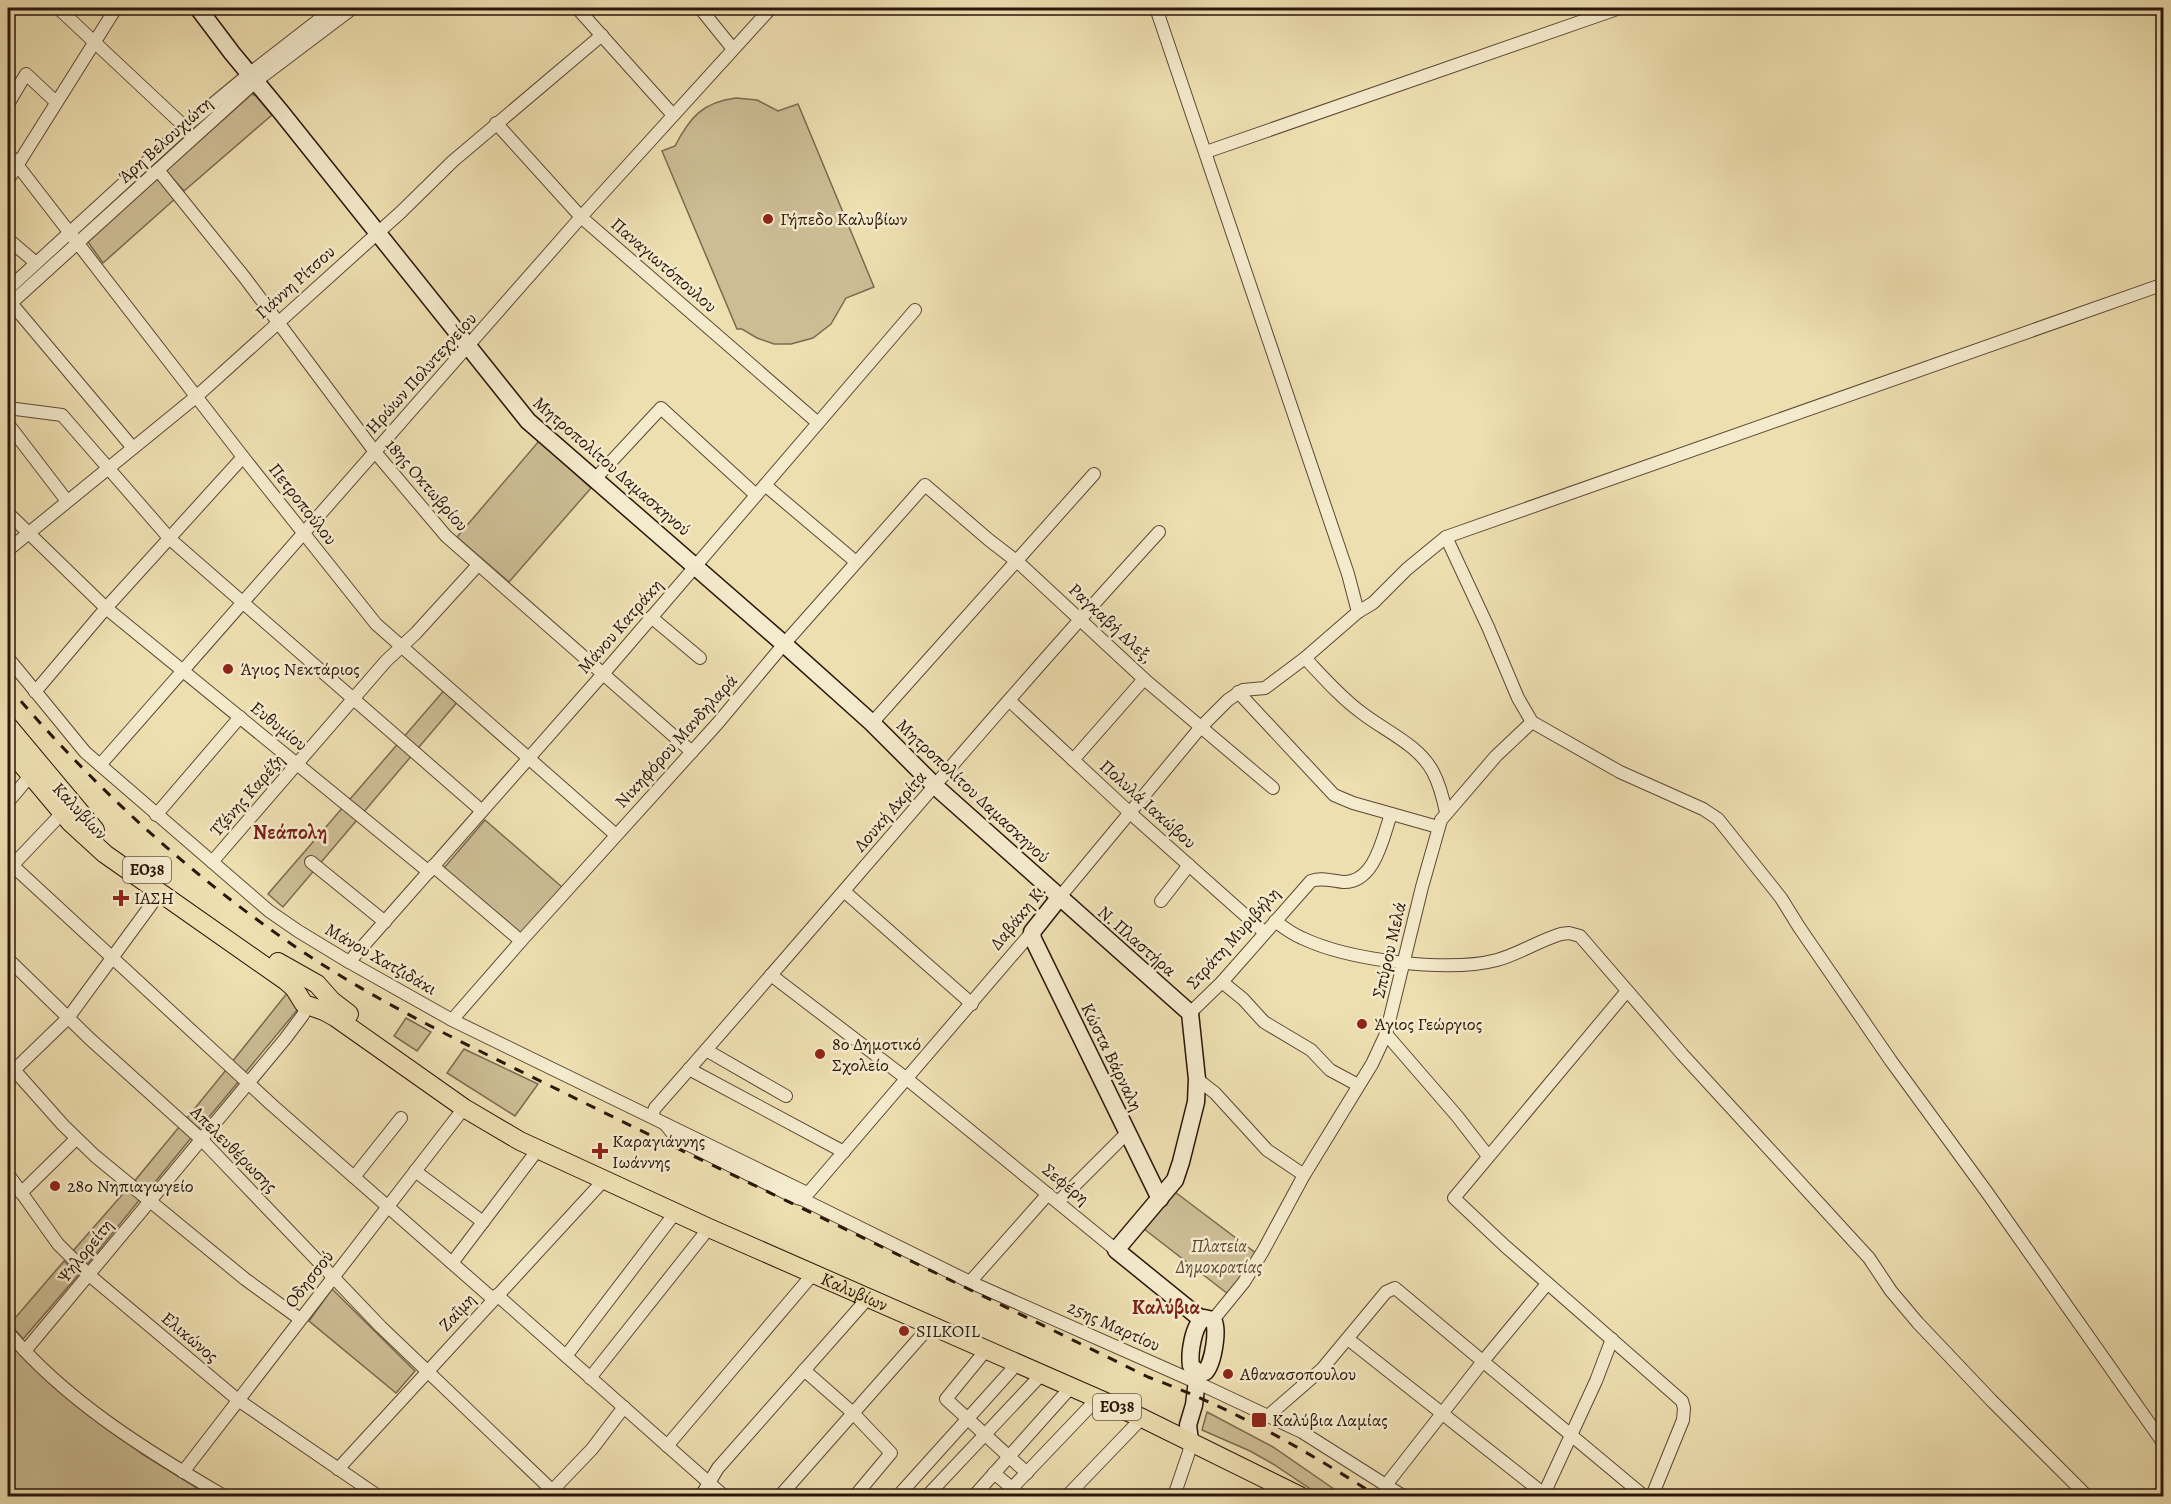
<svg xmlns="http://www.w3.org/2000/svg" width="2171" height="1504" viewBox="0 0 2171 1504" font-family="Alegreya,serif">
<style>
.green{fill:#cdbd95;stroke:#7c6a50;stroke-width:1.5}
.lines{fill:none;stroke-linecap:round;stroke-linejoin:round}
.street-casing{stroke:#5c4834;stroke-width:14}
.secondary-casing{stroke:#2b160a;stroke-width:19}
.primary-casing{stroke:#2b160a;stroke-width:20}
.street{stroke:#f4eacc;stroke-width:12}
.secondary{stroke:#f4eacc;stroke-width:16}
.primary{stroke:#eedfb1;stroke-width:18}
.rail{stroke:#2b160a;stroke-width:3;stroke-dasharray:10 10;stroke-linecap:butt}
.poi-dot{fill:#8f2418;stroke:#f4eacc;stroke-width:2}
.labels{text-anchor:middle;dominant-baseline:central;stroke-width:5;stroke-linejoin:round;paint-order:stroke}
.shield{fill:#f4eacc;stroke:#675644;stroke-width:1.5}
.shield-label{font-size:16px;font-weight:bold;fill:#2b160a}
.street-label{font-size:18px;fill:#2b160a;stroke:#f4eacc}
.poi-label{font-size:18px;fill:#2b160a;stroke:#f4eacc;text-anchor:start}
.park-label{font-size:18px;font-style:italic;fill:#5c4834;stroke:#f4eacc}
.neighbourhood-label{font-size:20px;font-weight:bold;fill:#7a1f14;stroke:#f4eacc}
</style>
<rect width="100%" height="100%" fill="#eedfb1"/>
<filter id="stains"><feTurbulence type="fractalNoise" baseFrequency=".00333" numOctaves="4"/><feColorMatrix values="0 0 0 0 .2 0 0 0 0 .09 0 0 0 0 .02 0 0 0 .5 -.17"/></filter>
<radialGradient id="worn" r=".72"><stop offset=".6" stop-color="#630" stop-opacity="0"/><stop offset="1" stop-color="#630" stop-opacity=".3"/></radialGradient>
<g class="green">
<path d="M 252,94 L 256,96 L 272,115 L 184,191 L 166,171 Z"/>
<path d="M 736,98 L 757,100 L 778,111 L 798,104 L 874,287 L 846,298 L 831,324 L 813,338 L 791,344 L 774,344 L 757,338 L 742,329 L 737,329 L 662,151 L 675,146 C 690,117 703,102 736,98 Z"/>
<path d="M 158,178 L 176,198 L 103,263 L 88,242 Z"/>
<path d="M 539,441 L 591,488 L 509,582 L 457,537 Z"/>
<path d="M 446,688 L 459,700 L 283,907 L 268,894 Z"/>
<path d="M 485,820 L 562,887 L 522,934 L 444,868 Z"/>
<path d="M 288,992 L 298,1009 L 245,1073 L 232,1062 Z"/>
<path d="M 406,1018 L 431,1032 L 417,1051 L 394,1036 Z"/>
<path d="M 464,1049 L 538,1084 L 515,1116 L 447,1073 Z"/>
<path d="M 226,1070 L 239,1081 L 199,1129 L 187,1118 Z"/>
<path d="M 179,1127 L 191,1138 L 146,1193 L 133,1183 Z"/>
<path d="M 128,1188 L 141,1198 L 86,1266 L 72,1252 Z"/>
<path d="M 1175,1192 L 1257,1254 L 1228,1294 L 1144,1229 Z"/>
<path d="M 64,1261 L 79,1274 L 23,1339 L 10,1324 Z"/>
<path d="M 332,1289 L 415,1371 L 396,1393 L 309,1321 Z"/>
<path d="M 8,1340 L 61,1391 L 142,1454 L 210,1496 L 8,1496 Z"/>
<path d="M 1207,1412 L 1273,1447 L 1344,1496 L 1321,1496 L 1273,1464 L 1250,1451 L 1202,1430 Z"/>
</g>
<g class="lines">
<defs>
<g id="street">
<path d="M 58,8 L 185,127"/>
<path d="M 577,8 L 673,115"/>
<path d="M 700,8 L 733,49"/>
<path d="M 1156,8 L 1348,574 L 1358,612"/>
<path d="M 8,104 L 26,74 L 56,102"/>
<path d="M 496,123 L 581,217 L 818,423"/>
<path d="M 1206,152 L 1620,8"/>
<path d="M 8,153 L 243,457 L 376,624 L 616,835"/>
<path d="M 158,170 L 245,278 L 375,452 L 446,536 L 692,752"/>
<path d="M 8,180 L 116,8"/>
<path d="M 8,239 L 36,263"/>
<path d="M 8,289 L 185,127 L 249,74 L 334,8"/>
<path d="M 11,303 L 133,448"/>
<path d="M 8,306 L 255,82 L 353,8"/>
<path d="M 8,408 L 62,415 L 170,539 L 482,811"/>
<path d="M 8,424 L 67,501"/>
<path d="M 595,479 L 661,408 L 756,495"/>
<path d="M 765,485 L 856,562"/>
<path d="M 8,513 L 106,608 L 429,872"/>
<path d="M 1446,537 L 1488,627 L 1518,698 L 1532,722 L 1620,772 L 1703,809 L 1718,819 L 1781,898 L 1799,927 L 1891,1061 L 1986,1191 L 2164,1444"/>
<path d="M 8,550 L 197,396 L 401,212 L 453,161 L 602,35"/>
<path d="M 651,617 L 700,658"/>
<path d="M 8,658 L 85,752 L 269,911 L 298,931 L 349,962 L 452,1020 L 807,1193"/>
<path d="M 1305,658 C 1323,677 1341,698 1362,713 C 1385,731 1419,745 1433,772 C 1440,785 1443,798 1446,812"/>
<path d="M 35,692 L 106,608 L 243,457"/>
<path d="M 1238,692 L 1334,795 L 1353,803 L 1438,827"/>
<path d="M 1010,701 L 1129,812 L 1264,932"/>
<path d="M 872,723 L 1094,474"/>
<path d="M 1073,760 L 1144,679"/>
<path d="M 100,765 L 581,217 L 771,8"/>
<path d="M 8,802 L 30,776"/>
<path d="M 156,815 L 240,717"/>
<path d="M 212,862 L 386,661 L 416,633 L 478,565"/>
<path d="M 311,862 L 385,922"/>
<path d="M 13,866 L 272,1105 L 493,1299"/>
<path d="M 433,866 L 521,941"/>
<path d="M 8,870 L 66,809"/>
<path d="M 845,892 L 972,1004"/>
<path d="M 1059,898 L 1200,728 L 1228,700 L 1243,690 L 1265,688 L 1305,658 L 1358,612 L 1373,603 L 1407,569 L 1446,537 L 2164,284"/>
<path d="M 1161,901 L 1189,865"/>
<path d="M 1275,921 C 1283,927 1292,934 1302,938 C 1348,960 1447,973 1497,960 C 1519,954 1538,941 1561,934 L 1569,933 L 1580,936 L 1682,1054 L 1869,1258 L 1891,1291 L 1918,1323 L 1991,1400 L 2087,1496"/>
<path d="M 8,959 L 90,1039 L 201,1139 L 381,1327 L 558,1496"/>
<path d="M 349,962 L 603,674 L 915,310"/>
<path d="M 771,975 L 907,1079 L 1116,1250"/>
<path d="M 1222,982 L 1243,999 L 1264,1022 L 1311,1050 L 1330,1070 L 1358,1085"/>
<path d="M 1627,991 L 1454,1198 L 1505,1246 L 1682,1401 L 1684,1408 L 1683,1420 L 1652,1496"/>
<path d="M 1190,1013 L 1222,982 L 1311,881 C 1322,877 1332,881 1343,882 C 1375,883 1383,837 1391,814"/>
<path d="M 452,1020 L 521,941 L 717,724 L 784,644 L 925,485 L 989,540 L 1020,564 L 1144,679 L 1273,788"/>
<path d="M 1386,1034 L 1457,1116 L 1488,1156"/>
<path d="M 706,1050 L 786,1096"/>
<path d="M 8,1063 L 63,1125 L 95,1156 L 245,1279 L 300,1319"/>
<path d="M 689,1069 L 844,1152"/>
<path d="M 8,1076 L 68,1018 L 159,894"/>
<path d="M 1197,1079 L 1215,1093 L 1267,1150 L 1304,1175"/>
<path d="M 652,1116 L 655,1108 C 824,917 987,720 1159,532"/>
<path d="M 665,1124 L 677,1139 L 794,1197 L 804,1200 L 970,1282 L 1198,1383 L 1302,1432 L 1403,1496"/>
<path d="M 415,1171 L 483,1222"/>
<path d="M 8,1174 L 58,1244 L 89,1275 L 238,1400 L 378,1496"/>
<path d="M 354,1177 L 401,1118"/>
<path d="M 21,1193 L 76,1139"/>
<path d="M 804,1198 L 1032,932"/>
<path d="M 1058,1202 L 1127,1133"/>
<path d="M 452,1263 L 539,1148"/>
<path d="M 970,1282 L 1048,1194"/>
<path d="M 497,1295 L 724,1496"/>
<path d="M 1213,1320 L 1244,1282 L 1263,1251 L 1304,1175 L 1372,1064 L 1386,1034 L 1422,887 L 1441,820 L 1496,756 L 1532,722"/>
<path d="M 8,1332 C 66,1401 147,1451 224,1496"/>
<path d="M 1348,1339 L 1544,1494"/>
<path d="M 986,1350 L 946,1399 L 1027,1473"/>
<path d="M 25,1351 L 285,1039 L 303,1015 L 307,1005"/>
<path d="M 566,1356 L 675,1213"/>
<path d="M 804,1370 L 853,1413 L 891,1453 L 855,1496"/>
<path d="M 590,1378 L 709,1228"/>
<path d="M 1268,1416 L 1322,1369 L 1386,1292 L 1395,1288 L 1644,1496"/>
<path d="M 667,1446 L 813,1274"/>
<path d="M 338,1469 L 604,1180"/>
<path d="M 183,1472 L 464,1108"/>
<path d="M 994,1473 L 1021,1496"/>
<path d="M 1386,1485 L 1484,1360 L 1547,1284"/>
<path d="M 1012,1488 L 1097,1399"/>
<path d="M 547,1496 L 592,1449 L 624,1407"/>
<path d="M 701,1496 L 718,1468 L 868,1298"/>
<path d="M 780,1496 L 930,1326"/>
<path d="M 898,1496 L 1017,1364"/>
<path d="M 927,1496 L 1041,1375"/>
<path d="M 974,1496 L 1071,1387"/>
<path d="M 1067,1496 L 1142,1418"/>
<path d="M 1174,1496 L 1189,1452 L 1190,1441"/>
<path d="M 1543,1496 L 1596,1381 L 1612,1339"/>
<path d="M 2156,1496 L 2164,1490"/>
</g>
<g id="secondary">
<path d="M 198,8 L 232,53 L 281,112 L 528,421 L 784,644 L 872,723 L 935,786 L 1190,1013 L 1197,1079 L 1196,1102 L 1181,1162 L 1175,1180 L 1116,1250 L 1201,1319"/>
<path d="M 1059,898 L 1032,932 L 1033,939 L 1160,1199"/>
<path d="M 1204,1318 L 1213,1320 C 1219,1329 1213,1364 1205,1372 L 1198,1372 L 1191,1366 C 1189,1354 1193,1325 1204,1318 Z"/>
<path d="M 1190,1441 L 1188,1425 L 1194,1405 L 1198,1372"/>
</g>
<g id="primary">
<path d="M 8,726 L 95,830"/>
<path id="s1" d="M 8,748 L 70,822 L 105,854 L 286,981 L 294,988 L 304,1004 L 324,1011 L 335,1017 L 464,1108 L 520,1141 L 709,1228 L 1142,1418 L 1300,1496"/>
<path d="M 278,962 L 317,984 L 332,1001 L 349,1014"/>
</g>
</defs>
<use href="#street" class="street-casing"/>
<use href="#secondary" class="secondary-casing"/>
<use href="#primary" class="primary-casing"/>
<use href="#street" class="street"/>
<use href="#secondary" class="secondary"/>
<use href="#primary" class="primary"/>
<path class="rail" d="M 8,686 C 93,787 193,878 303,952 C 372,998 447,1035 522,1072 C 585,1103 647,1134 710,1164 C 856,1234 1002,1305 1148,1377 C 1230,1407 1304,1449 1377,1496"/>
</g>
<g class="poi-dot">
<circle cx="768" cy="219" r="6"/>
<circle cx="228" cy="669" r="6"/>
<path d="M118 889h6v6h6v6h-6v6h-6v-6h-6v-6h6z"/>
<circle cx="1362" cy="1024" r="6"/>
<circle cx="820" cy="1054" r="6"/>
<path d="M597 1142h6v6h6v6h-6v6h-6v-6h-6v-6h6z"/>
<circle cx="55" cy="1186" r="6"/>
<circle cx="904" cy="1331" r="6"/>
<circle cx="1228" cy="1374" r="6"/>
<rect x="1251" y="1412" width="16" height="16" rx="3"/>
</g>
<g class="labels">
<g class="shield">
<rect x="123" y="857" width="48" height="26" rx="4.5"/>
<rect x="1093" y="1394" width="48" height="26" rx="4.5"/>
</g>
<g class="shield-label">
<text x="147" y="870">ΕΟ38</text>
<text x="1117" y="1407">ΕΟ38</text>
</g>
<g class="street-label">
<text transform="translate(165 140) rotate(-42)">Άρη Βελουχιώτη</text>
<text transform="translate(664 265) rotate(41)">Παναγιωτόπουλου</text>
<text transform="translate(295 282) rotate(-42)">Γιάννη Ρίτσου</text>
<text transform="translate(421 373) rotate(-48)">Ηρώων Πολυτεχνείου</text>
<text transform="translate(612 466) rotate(41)">Μητροπολίτου Δαμασκηνού</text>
<text transform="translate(427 485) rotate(49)">18ης Οκτωβρίου</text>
<text transform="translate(303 504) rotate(52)">Πετροπούλου</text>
<text transform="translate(1111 623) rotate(43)">Ραγκαβή Αλεξ,</text>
<text transform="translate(620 626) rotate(-49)">Μάνου Κατράκη</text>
<text transform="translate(279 726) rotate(39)">Ευθυμίου</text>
<text transform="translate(676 741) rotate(-48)">Νικηφόρου Μανδηλαρά</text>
<text transform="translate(973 791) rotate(43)">Μητροπολίτου Δαμασκηνού</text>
<text transform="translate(247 795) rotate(-49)">Τζένης Καρέζη</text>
<text transform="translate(1148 804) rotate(42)">Πολυλά Ιακώβου</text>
<text transform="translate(80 811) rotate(47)">Καλυβίων</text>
<text transform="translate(890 811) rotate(-49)">Λουκή Ακρίτα</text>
<text transform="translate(1018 917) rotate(-51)">Δαβάκη Κ.</text>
<text transform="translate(1233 938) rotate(-48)">Στράτη Μυριβήλη</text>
<text transform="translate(1137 941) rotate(41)">Ν. Πλαστήρα</text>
<text transform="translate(1389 950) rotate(-77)">Σπύρου Μελά</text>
<text transform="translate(381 959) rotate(30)">Μάνου Χατζιδάκι</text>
<text transform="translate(1112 1057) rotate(64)">Κώστα Βάρναλη</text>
<text transform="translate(234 1149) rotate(45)">Απελευθέρωσης</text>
<text transform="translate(1066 1184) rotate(39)">Σεφέρη</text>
<text transform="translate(85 1251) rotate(-51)">Ψηλορείτη</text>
<text transform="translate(309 1279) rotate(-52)">Οδησσού</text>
<text stroke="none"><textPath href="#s1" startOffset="1018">Καλυβίων</textPath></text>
<text transform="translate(457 1312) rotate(-47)">Ζαΐμη</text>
<text transform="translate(1114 1326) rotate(24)">25ης Μαρτίου</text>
<text transform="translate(190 1337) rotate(40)">Ελικώνος</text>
</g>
<g class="poi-label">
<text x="780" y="219">Γήπεδο Καλυβίων</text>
<text x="240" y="669">Άγιος Νεκτάριος</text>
<text x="134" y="898">ΙΑΣΗ</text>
<text x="1374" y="1024">Ὰγιος Γεώργιος</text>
<text x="832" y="1044">8ο Δημοτικό<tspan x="832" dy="21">Σχολείο</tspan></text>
<text x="612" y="1141">Καραγιάννης<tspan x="612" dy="21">Ιωάννης</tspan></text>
<text x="67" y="1186">28ο Νηπιαγωγείο</text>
<text x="916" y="1331">SILKOIL</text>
<text x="1240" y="1374">Αθανασοπουλου</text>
<text x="1272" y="1420">Καλύβια Λαμίας</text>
</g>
<g class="park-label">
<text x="1219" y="1246">Πλατεία<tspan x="1219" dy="21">Δημοκρατίας</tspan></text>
</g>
<g class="neighbourhood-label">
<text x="290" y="832">Νεάπολη</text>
<text x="1166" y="1307">Καλύβια</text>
</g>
</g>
<rect width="2171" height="1504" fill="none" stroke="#eedfb1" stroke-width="30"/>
<rect x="9" y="9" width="2153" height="1486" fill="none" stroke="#2b160a" stroke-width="3"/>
<rect x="15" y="15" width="2141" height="1474" fill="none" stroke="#2b160a" stroke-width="1.5"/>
<rect width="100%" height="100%" filter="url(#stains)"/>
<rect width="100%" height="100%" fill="url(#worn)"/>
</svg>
